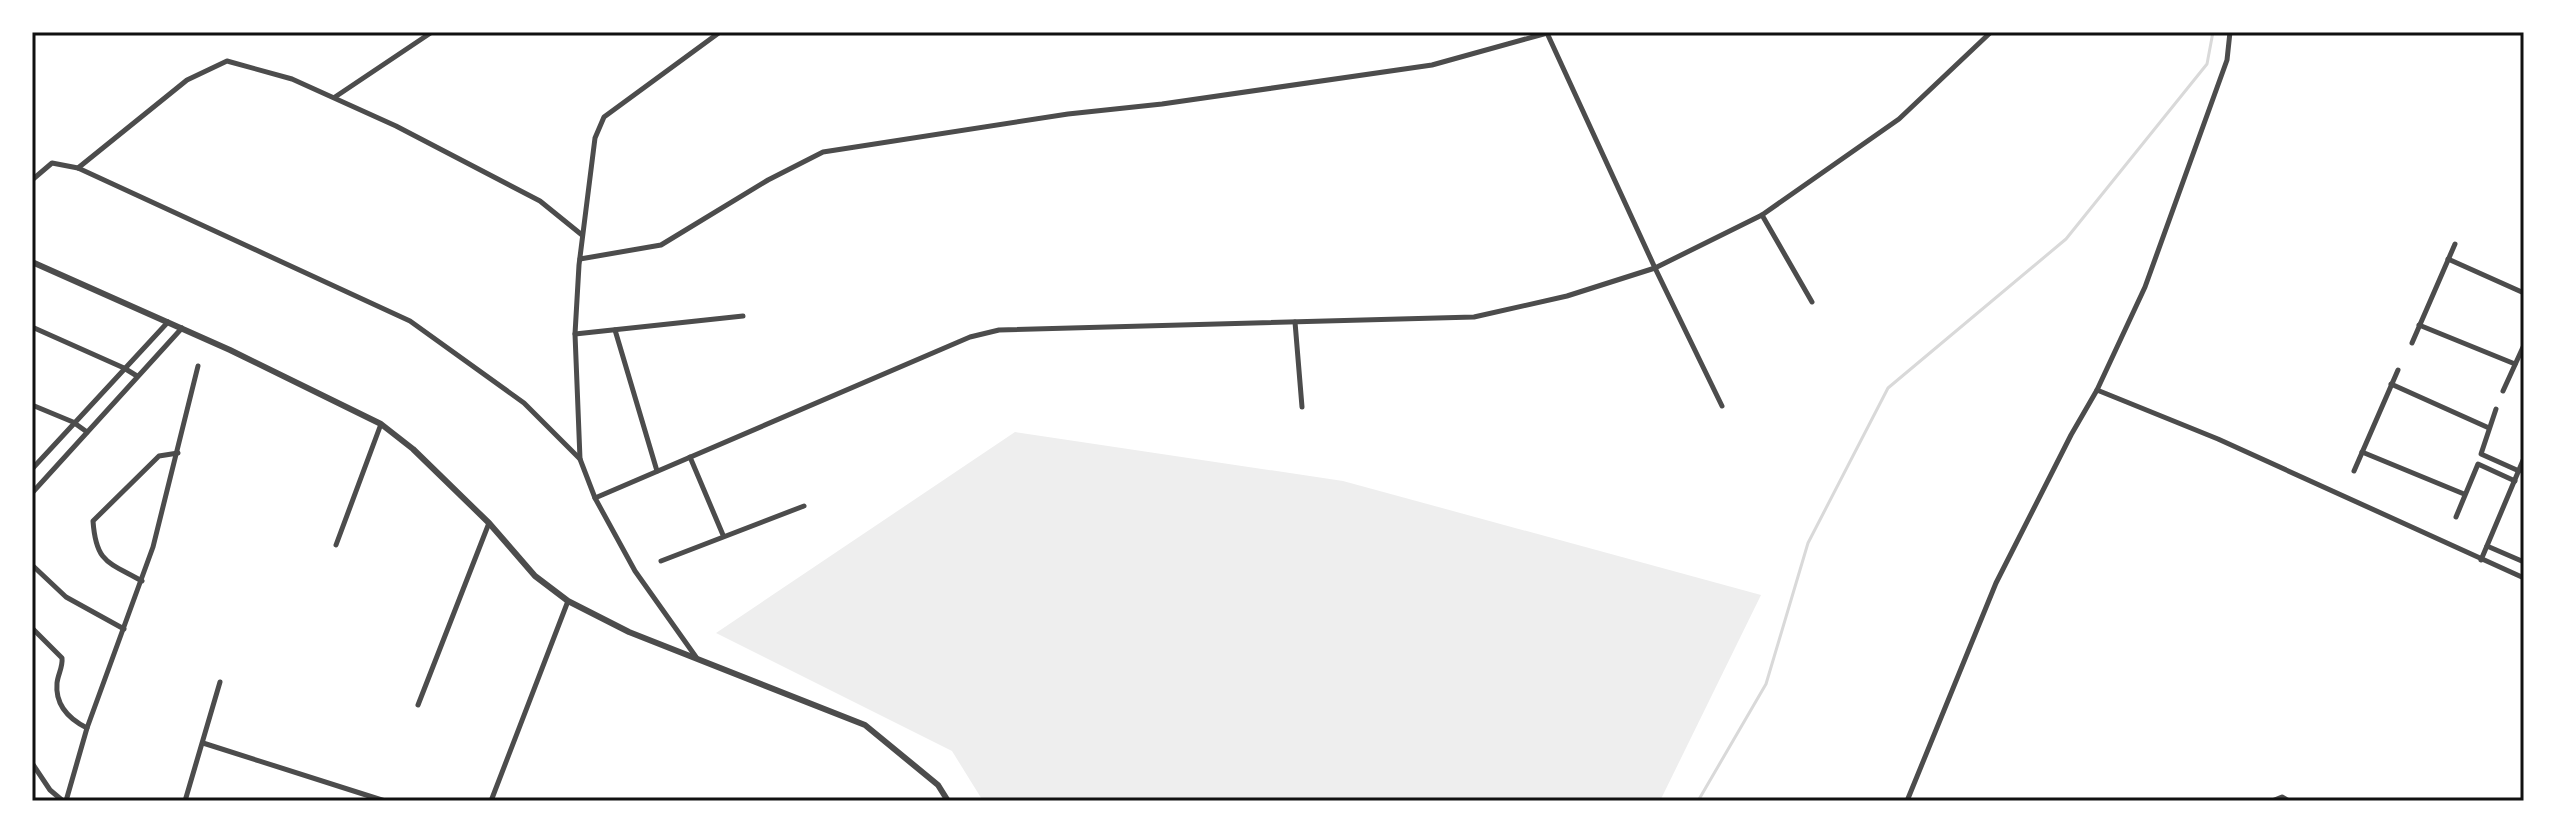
<svg xmlns="http://www.w3.org/2000/svg" width="2556" height="833" viewBox="0 0 2556 833" font-family="'PT Sans',sans-serif">
<style>
.green{fill:#eee}
.lines{fill:none;stroke-linecap:round;stroke-linejoin:round}
.stream{stroke:#d9d9d9;stroke-width:3}
.minor{stroke:#4c4c4c;stroke-width:5}
.tertiary{stroke:#4c4c4c;stroke-width:6}
.neatline{fill:none;stroke:#111;stroke-width:3}
</style>
<rect width="100%" height="100%" fill="#fff"/>
<path class="green" d="M 1015,432 L 1343,481 L 1761,595 L 1660,801 L 983,801 L 952,751 L 716,633 Z"/>
<g class="lines">
<path class="stream" d="M 1698,801 L 1766,684 L 1808,543 L 1888,388 L 2066,239 L 2207,64 L 2213,32"/>
<g class="minor">
<path d="M 1547,33 L 1655,268 L 1722,406"/>
<path d="M 335,97 L 432,32"/>
<path d="M 78,168 L 187,80 L 227,61 L 292,79 L 396,126 L 540,201 L 582,235"/>
<path d="M 32,180 L 52,163 L 78,168 L 410,321 L 524,403 L 580,459"/>
<path d="M 1762,215 L 1812,302"/>
<path d="M 580,259 L 661,245 L 768,180 L 823,152 L 1068,114 L 1162,104 L 1432,65 L 1551,32"/>
<path d="M 2448,259 L 2524,293"/>
<path d="M 1295,322 L 1302,407"/>
<path d="M 2419,325 L 2515,364"/>
<path d="M 32,327 L 124,368 L 137,376"/>
<path d="M 615,330 L 657,471"/>
<path d="M 575,334 L 743,316"/>
<path d="M 2412,343 L 2455,244"/>
<path d="M 2391,384 L 2489,428"/>
<path d="M 2097,390 L 2218,439 L 2524,578"/>
<path d="M 2503,391 L 2524,345"/>
<path d="M 32,405 L 73,422 L 87,432"/>
<path d="M 2496,409 L 2481,454 L 2519,471"/>
<path d="M 2362,452 L 2464,494"/>
<path d="M 690,457 L 723,535"/>
<path d="M 32,469 L 168,322"/>
<path d="M 2354,471 L 2398,370"/>
<path d="M 32,493 L 182,328"/>
<path d="M 595,498 L 970,337 L 999,330 L 1474,317 L 1567,296 L 1655,268 L 1762,215 L 1899,119 L 1991,32"/>
<path d="M 2456,517 L 2478,464 L 2515,481"/>
<path d="M 336,545 L 381,424"/>
<path d="M 2487,546 L 2524,562"/>
<path d="M 2481,560 L 2524,458"/>
<path d="M 661,561 L 804,506"/>
<path d="M 32,565 L 66,597 L 124,629"/>
<path d="M 142,581 C 108,562 96,563 93,521 L 159,456 L 178,453"/>
<path d="M 32,628 L 62,658 C 63,667 58,674 57,683 C 55,705 69,719 87,728"/>
<path d="M 696,657 L 635,571 L 595,498 L 580,459 L 575,334 L 579,265 L 595,138 L 604,117 L 720,32"/>
<path d="M 418,705 L 489,523"/>
<path d="M 203,743 L 385,801"/>
<path d="M 32,763 L 50,790 L 63,801"/>
<path d="M 66,801 L 87,728 L 153,547 L 198,366"/>
<path d="M 185,801 L 220,682"/>
<path d="M 491,801 L 568,601"/>
<path d="M 1907,801 L 1996,583 L 2071,435 L 2097,390 L 2145,287 L 2227,60 L 2230,32"/>
<path d="M 2272,801 L 2282,797 L 2289,801"/>
</g>
<path class="tertiary" d="M 32,262 L 230,350 L 381,424 L 413,449 L 489,523 L 535,576 L 568,601 L 629,632 L 865,725 L 938,785 L 948,801"/>
</g>
<rect width="2556" height="833" fill="none" stroke="#ffffff" stroke-width="68"/>
<rect x="34" y="34" width="2488" height="765" class="neatline"/>
</svg>
